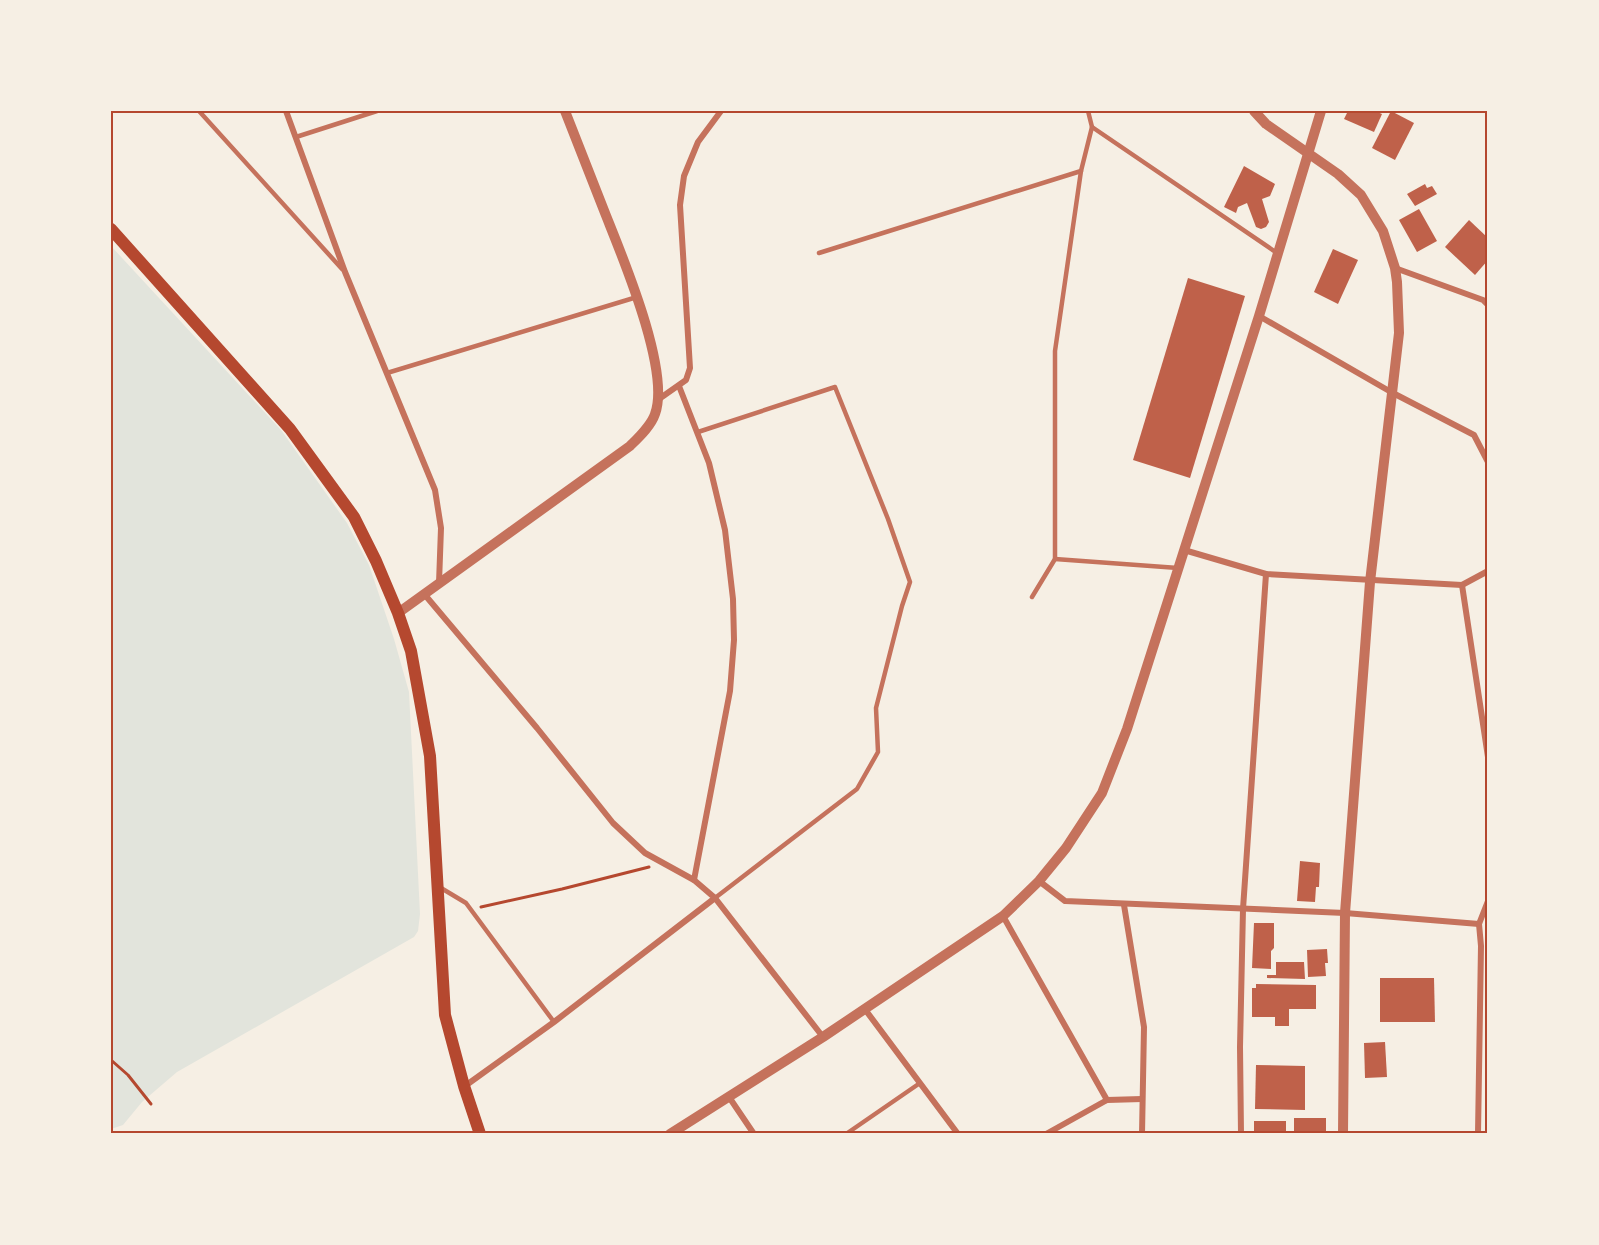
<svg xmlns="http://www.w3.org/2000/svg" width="1599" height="1245" viewBox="0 0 1599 1245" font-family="'Archivo Narrow',sans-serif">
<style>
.green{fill:#e2e4dc}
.building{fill:#bf614a}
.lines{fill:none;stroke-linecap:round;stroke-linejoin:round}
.path{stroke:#b5482f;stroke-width:3}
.service{stroke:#c5725c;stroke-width:4.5}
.minor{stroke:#c5725c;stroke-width:6}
.tertiary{stroke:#c5725c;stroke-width:10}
.secondary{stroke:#b5482f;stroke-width:12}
.neatline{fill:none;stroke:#b5482f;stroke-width:2}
</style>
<rect width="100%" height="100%" fill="#f6efe4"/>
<path class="green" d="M 111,246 L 281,430 L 347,523 L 369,565 L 394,639 L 409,692 L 420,914 L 418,931 L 414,937 L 177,1072 L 142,1102 L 123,1125 L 111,1129 Z"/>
<g class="building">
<path d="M 1348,111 L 1375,111 L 1382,114 L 1374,132 L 1344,119 Z"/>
<path d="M 1391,111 L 1414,123 L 1395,160 L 1372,148 Z"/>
<path d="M 1244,166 L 1275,184 L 1270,196 L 1262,199 L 1269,222 L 1266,227 L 1261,229 L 1256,227 L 1247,203 L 1238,207 L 1236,213 L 1224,207 Z"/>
<path d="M 1425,184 L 1427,188 L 1432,186 L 1437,194 L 1415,206 L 1407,194 Z"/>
<path d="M 1419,209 L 1437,241 L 1417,252 L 1399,220 Z"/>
<path d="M 1469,220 L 1488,238 L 1488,260 L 1475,275 L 1445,247 Z"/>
<path d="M 1333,249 L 1358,260 L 1338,304 L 1314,292 Z"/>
<path d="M 1188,278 L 1245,296 L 1190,478 L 1133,460 Z"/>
<path d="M 1300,861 L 1320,863 L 1319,887 L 1316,887 L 1315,902 L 1297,901 Z"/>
<path d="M 1254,923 L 1274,923 L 1274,948 L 1271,951 L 1271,969 L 1252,968 Z"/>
<path d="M 1327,949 L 1328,963 L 1325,963 L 1326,976 L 1308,977 L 1307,950 Z"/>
<path d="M 1276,962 L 1304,962 L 1305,979 L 1267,978 L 1267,975 L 1276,975 Z"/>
<path d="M 1380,978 L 1434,978 L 1435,1022 L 1380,1022 Z"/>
<path d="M 1256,984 L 1316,985 L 1316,1009 L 1289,1009 L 1289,1026 L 1275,1026 L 1275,1017 L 1252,1017 L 1252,988 L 1256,988 Z"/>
<path d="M 1385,1042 L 1387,1077 L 1365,1078 L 1364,1043 Z"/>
<path d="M 1256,1065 L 1305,1066 L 1305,1110 L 1255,1109 Z"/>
<rect x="1294" y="1118" width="32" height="16"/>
<rect x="1254" y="1121" width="32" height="13"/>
</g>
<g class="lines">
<g class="path">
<path d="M 481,907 L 562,889 L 649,867"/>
<path d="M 111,1060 L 128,1075 L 151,1104"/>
</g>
<g class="service">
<path d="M 199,111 L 342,269"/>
<path d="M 1088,111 L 1092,127 L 1277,253"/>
<path d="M 296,137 L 377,111"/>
<path d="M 819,253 L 1081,171"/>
<path d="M 387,373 L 637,297"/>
<path d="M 698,432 L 835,387 L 888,519 L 910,582 L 902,606 L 876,708 L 878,752 L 857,789 L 715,898"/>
<path d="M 1055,559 L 1178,568"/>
<path d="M 1032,597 L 1055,559 L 1055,351 L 1081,171 L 1092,127"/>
<path d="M 441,888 L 466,903 L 554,1022"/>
<path d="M 846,1134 L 920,1083"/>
</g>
<g class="minor">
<path d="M 286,111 L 345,272 L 435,490 L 441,528 L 439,583"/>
<path d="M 1395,268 L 1483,300 L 1488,305"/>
<path d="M 1259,316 L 1391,392 L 1474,435 L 1488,462"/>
<path d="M 679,386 L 709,463 L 725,530 L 733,599 L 734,640 L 730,691 L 694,880"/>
<path d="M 659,399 L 686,380 L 690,368 L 680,205 L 684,176 L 698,142 L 721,111"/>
<path d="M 1184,550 L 1266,574 L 1462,585 L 1488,571"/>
<path d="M 1462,585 L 1488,757"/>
<path d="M 425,595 L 537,728 L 613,823 L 645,853 L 694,880 L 715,898 L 554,1022 L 465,1086"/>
<path d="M 1039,881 L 1065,901 L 1345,913 L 1479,924"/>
<path d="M 715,898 L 823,1037"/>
<path d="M 1124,905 L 1144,1027 L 1142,1134"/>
<path d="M 1003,916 L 1107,1100"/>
<path d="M 864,1008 L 958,1134"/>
<path d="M 729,1097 L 754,1134"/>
<path d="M 1046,1134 L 1107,1100 L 1142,1099"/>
<path d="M 1241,1134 L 1240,1047 L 1243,909 L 1266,574"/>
<path d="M 1478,1134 L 1481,946 L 1479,924 L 1488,901"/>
</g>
<g class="tertiary">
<path d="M 1254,111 L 1266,124 L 1338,174 L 1361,195 L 1383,231 L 1395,268 L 1397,282 L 1399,333 L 1370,582 L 1345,913 L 1343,1134"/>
<path d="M 398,613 L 630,446 C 639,437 651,426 655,414 C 671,371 622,256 605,213 C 592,179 578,145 565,111"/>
<path d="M 670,1134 L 823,1037 L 1003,916 L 1039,881 L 1066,848 L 1102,793 L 1127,729 L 1259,316 L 1321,111"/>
</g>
<path class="secondary" d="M 111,229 L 290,429 L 354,517 L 376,561 L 398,613 L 411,651 L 430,756 L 445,1015 L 464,1086 L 480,1134"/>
</g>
<rect width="1599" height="1245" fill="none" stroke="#f6efe4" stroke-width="225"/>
<rect x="112" y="112" width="1374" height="1020" class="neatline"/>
</svg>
